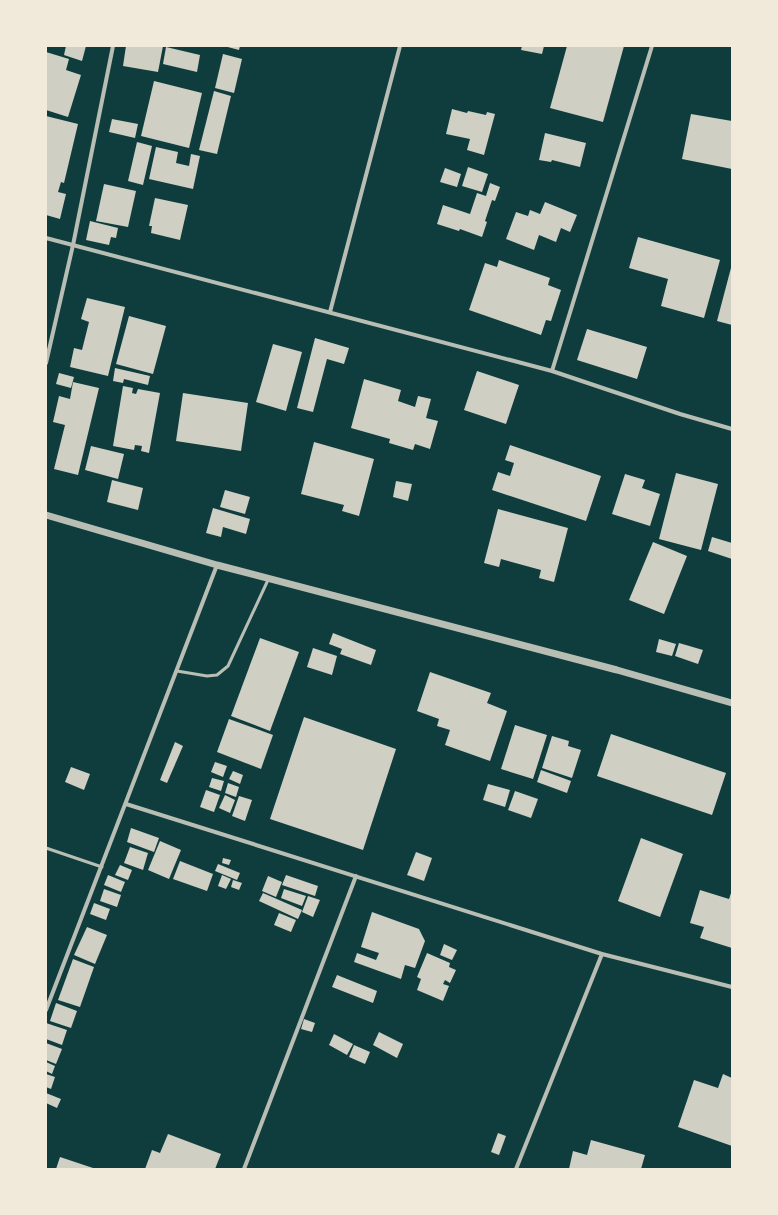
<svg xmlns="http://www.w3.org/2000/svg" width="778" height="1215" viewBox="0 0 778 1215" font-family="'DejaVu Sans',sans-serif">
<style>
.building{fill:#cfcfc3}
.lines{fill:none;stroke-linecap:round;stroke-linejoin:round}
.service{stroke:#b8beb3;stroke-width:3}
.minor{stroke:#b8beb3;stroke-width:4}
.tertiary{stroke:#b8beb3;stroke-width:7}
</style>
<rect width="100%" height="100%" fill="#0f3d3e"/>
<g class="building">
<path d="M 66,46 L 86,46 L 82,61 L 64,55 Z"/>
<path d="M 126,46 L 163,46 L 158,72 L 123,66 Z"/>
<path d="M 224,46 L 240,46 L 239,50 Z"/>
<path d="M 522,46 L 544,46 L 542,54 L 521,50 Z"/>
<path d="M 567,46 L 624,46 L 603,122 L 550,108 Z"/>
<path d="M 166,47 L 200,55 L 197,72 L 163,64 Z"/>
<path d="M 46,52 L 69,59 L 66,70 L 81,75 L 68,117 L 46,110 Z"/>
<path d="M 223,54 L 242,59 L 234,93 L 215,88 Z"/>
<path d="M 154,81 L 202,93 L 189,148 L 141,136 Z"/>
<path d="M 214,91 L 231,96 L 217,154 L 199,150 Z"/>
<path d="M 452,109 L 467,113 L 468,111 L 486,115 L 487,112 L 495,114 L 484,155 L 467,150 L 470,139 L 446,134 Z"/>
<path d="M 691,114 L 732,121 L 732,169 L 682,159 Z"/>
<path d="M 46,116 L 78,124 L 64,183 L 61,182 L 58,192 L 66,194 L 60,219 L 46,215 Z"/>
<path d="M 112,119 L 138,124 L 135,138 L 109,132 Z"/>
<path d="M 545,133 L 586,143 L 580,167 L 552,160 L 551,162 L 539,160 Z"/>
<path d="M 137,142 L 152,146 L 143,185 L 128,181 Z"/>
<path d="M 156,147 L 178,152 L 176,163 L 189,166 L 191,154 L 200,156 L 193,189 L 149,179 Z"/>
<path d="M 468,167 L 488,174 L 482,192 L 462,186 Z"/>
<path d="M 445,168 L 461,174 L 457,187 L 440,182 Z"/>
<path d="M 490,183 L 500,187 L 495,201 L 492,200 L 485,221 L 487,222 L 482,237 L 460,229 L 459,231 L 437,224 L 443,205 L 470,214 L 477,193 L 486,196 Z"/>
<path d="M 104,184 L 136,191 L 128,227 L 96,221 Z"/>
<path d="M 155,198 L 188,205 L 180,240 L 151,233 L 152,226 L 149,226 Z"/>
<path d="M 545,202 L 577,215 L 570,232 L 561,228 L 556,242 L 539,235 L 534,250 L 506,239 L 516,212 L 528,216 L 530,210 L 540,214 Z"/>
<path d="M 90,221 L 118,228 L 116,238 L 111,237 L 109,245 L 86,240 Z"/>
<path d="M 638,237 L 720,260 L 704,318 L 661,306 L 668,279 L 629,268 Z"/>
<path d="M 499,260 L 550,278 L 548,285 L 561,290 L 551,321 L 546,320 L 541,335 L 469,310 L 485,263 L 497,267 Z"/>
<path d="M 732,264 L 732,325 L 717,321 Z"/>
<path d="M 87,298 L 125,307 L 108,376 L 70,367 L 74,348 L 82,350 L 89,322 L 81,319 Z"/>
<path d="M 129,316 L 166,326 L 153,374 L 116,364 Z"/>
<path d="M 587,329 L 647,347 L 637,379 L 577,360 Z"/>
<path d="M 315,338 L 349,348 L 344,364 L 327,359 L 313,412 L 297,408 Z"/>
<path d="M 273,344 L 302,352 L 286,411 L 256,402 Z"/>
<path d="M 115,368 L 150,376 L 148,385 L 124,379 L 123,383 L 113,381 Z"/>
<path d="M 477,371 L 519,385 L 506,424 L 464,410 Z"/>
<path d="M 59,373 L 74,377 L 71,388 L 56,384 Z"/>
<path d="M 364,379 L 401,390 L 398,401 L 415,407 L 418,396 L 431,399 L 426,418 L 438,421 L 430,449 L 415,444 L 413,450 L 389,443 L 390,439 L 351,428 Z"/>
<path d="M 73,382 L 99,388 L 78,475 L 54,469 L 65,425 L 53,422 L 59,396 L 70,399 Z"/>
<path d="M 123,386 L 133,388 L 132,393 L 136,394 L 138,389 L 160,393 L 149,453 L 141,451 L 142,446 L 135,445 L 134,450 L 113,446 Z"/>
<path d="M 183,393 L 248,403 L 241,451 L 176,441 Z"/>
<path d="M 314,442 L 374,459 L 359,516 L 342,511 L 344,505 L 301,494 Z"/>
<path d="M 510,445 L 601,476 L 586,521 L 492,490 L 498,472 L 510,476 L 514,463 L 505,460 Z"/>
<path d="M 91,446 L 124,454 L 118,479 L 85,470 Z"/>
<path d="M 676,473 L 718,484 L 701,550 L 659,539 Z"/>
<path d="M 625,474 L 645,480 L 642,488 L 660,494 L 650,526 L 612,514 Z"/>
<path d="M 112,480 L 143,488 L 138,510 L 107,502 Z"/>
<path d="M 396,481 L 412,484 L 408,501 L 393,497 Z"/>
<path d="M 225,490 L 250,497 L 245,514 L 220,507 Z"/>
<path d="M 213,508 L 250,519 L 246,534 L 223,527 L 221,537 L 206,533 Z"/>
<path d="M 498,509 L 568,528 L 554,582 L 539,578 L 541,570 L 501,559 L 499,567 L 484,563 Z"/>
<path d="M 712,537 L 732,543 L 732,559 L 708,551 Z"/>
<path d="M 653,542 L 687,556 L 664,614 L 629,600 Z"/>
<path d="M 333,633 L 376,650 L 371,665 L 340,654 L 342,649 L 329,644 Z"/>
<path d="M 260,638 L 299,652 L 270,731 L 231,716 Z"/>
<path d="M 659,639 L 676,644 L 672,656 L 656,652 Z"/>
<path d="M 679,643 L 703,650 L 698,664 L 675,656 Z"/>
<path d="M 313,648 L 337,656 L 332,675 L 307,667 Z"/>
<path d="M 430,672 L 491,693 L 487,703 L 507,711 L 490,761 L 445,745 L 450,730 L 437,726 L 439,719 L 417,711 Z"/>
<path d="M 304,717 L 396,749 L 363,850 L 270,819 Z"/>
<path d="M 229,719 L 273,735 L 261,769 L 217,752 Z"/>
<path d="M 515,725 L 547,735 L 533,779 L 501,769 Z"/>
<path d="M 611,734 L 726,773 L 712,815 L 597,776 Z"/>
<path d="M 552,736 L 569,741 L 568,746 L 581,750 L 572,778 L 542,768 Z"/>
<path d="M 175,742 L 183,746 L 167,783 L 160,780 Z"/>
<path d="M 215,762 L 227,766 L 223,777 L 211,772 Z"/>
<path d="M 71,767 L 90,774 L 84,790 L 65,782 Z"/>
<path d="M 541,770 L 571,781 L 567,793 L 537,782 Z"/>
<path d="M 233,771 L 243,775 L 240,784 L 229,779 Z"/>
<path d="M 212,778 L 224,781 L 221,791 L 209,787 Z"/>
<path d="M 228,783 L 239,787 L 236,797 L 225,793 Z"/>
<path d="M 488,784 L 510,790 L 505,807 L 483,800 Z"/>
<path d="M 206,790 L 220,795 L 214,812 L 200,807 Z"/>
<path d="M 515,791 L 538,799 L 531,818 L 508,810 Z"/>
<path d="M 225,795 L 235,800 L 230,813 L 219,808 Z"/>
<path d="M 239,796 L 252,800 L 245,821 L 232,816 Z"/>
<path d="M 131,828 L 159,838 L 154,852 L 127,842 Z"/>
<path d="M 641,838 L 683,854 L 660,917 L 618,901 Z"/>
<path d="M 160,841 L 181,850 L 169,879 L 148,870 Z"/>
<path d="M 130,847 L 148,853 L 143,870 L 124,863 Z"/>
<path d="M 416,852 L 432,858 L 424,881 L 407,875 Z"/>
<path d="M 223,858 L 231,860 L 229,865 L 222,863 Z"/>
<path d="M 180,861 L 213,874 L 207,891 L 173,879 Z"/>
<path d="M 218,864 L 240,873 L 237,880 L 215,871 Z"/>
<path d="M 120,865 L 132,870 L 128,880 L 115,875 Z"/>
<path d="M 108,875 L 125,882 L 121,892 L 104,885 Z"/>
<path d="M 222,875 L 231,879 L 226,889 L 218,886 Z"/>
<path d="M 286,875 L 318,886 L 315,896 L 282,885 Z"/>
<path d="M 268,876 L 282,882 L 276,897 L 262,891 Z"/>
<path d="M 233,880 L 242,883 L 239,890 L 231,887 Z"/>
<path d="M 104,889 L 121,895 L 117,907 L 100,901 Z"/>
<path d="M 284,889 L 306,896 L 302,906 L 281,898 Z"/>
<path d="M 700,890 L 729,899 L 732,890 L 732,948 L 700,938 L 704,927 L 690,923 Z"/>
<path d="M 263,893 L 302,910 L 298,919 L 259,901 Z"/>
<path d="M 308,896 L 320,900 L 313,917 L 302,912 Z"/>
<path d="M 94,903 L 110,909 L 106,920 L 90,914 Z"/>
<path d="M 372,912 L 419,929 L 425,941 L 415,968 L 405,965 L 401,979 L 354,962 L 357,953 L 376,960 L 379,953 L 361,947 Z"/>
<path d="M 279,913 L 296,920 L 291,932 L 274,925 Z"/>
<path d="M 87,927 L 107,935 L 95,964 L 74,955 Z"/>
<path d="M 444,944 L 457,950 L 452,960 L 440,955 Z"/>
<path d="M 427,953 L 450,963 L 449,967 L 456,970 L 450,983 L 445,980 L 443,984 L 449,986 L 443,1001 L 417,990 L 421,979 L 417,977 Z"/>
<path d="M 73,959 L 94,967 L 80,1007 L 58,1000 Z"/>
<path d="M 337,975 L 377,991 L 373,1003 L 332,987 Z"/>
<path d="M 56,1003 L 77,1011 L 71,1028 L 50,1021 Z"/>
<path d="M 304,1019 L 315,1023 L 312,1032 L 301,1029 Z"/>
<path d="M 46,1023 L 67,1030 L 62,1045 L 46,1039 Z"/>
<path d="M 379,1032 L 403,1044 L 397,1058 L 373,1045 Z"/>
<path d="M 334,1034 L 353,1044 L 347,1055 L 329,1045 Z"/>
<path d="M 46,1043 L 62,1049 L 56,1064 L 46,1060 Z"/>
<path d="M 354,1045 L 370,1052 L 365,1064 L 349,1057 Z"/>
<path d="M 46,1062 L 55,1066 L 52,1074 L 46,1071 Z"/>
<path d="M 46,1074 L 55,1077 L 51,1089 L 46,1087 Z"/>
<path d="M 723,1074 L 732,1078 L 732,1146 L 678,1127 L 694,1080 L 718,1088 Z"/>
<path d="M 46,1093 L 61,1099 L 57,1108 L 46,1103 Z"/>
<path d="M 498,1133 L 506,1136 L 499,1155 L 491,1152 Z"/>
<path d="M 168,1134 L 221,1154 L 215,1169 L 145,1169 L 152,1150 L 160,1153 Z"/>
<path d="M 591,1140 L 645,1155 L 641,1169 L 569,1169 L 573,1151 L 587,1155 Z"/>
<path d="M 60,1157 L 96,1169 L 56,1169 Z"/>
</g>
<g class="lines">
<g class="service">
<path d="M 177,671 L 207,676 L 217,675 L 228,666 L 268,580"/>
<path d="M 46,848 L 102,867"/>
</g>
<g class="minor">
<path d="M 46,238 L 552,371 L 680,414 L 732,429"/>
<path d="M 330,312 L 400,46"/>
<path d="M 46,363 L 73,245 L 113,46"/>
<path d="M 552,371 L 652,46"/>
<path d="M 126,804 L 602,954 L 732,987"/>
<path d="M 46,1010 L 217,565"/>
<path d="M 244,1169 L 356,876"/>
<path d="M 516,1169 L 602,954"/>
</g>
<path class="tertiary" d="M 46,515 L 217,565 L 617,670 L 732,703"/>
</g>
<rect width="778" height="1215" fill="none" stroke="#f1e9da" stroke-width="94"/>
</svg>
